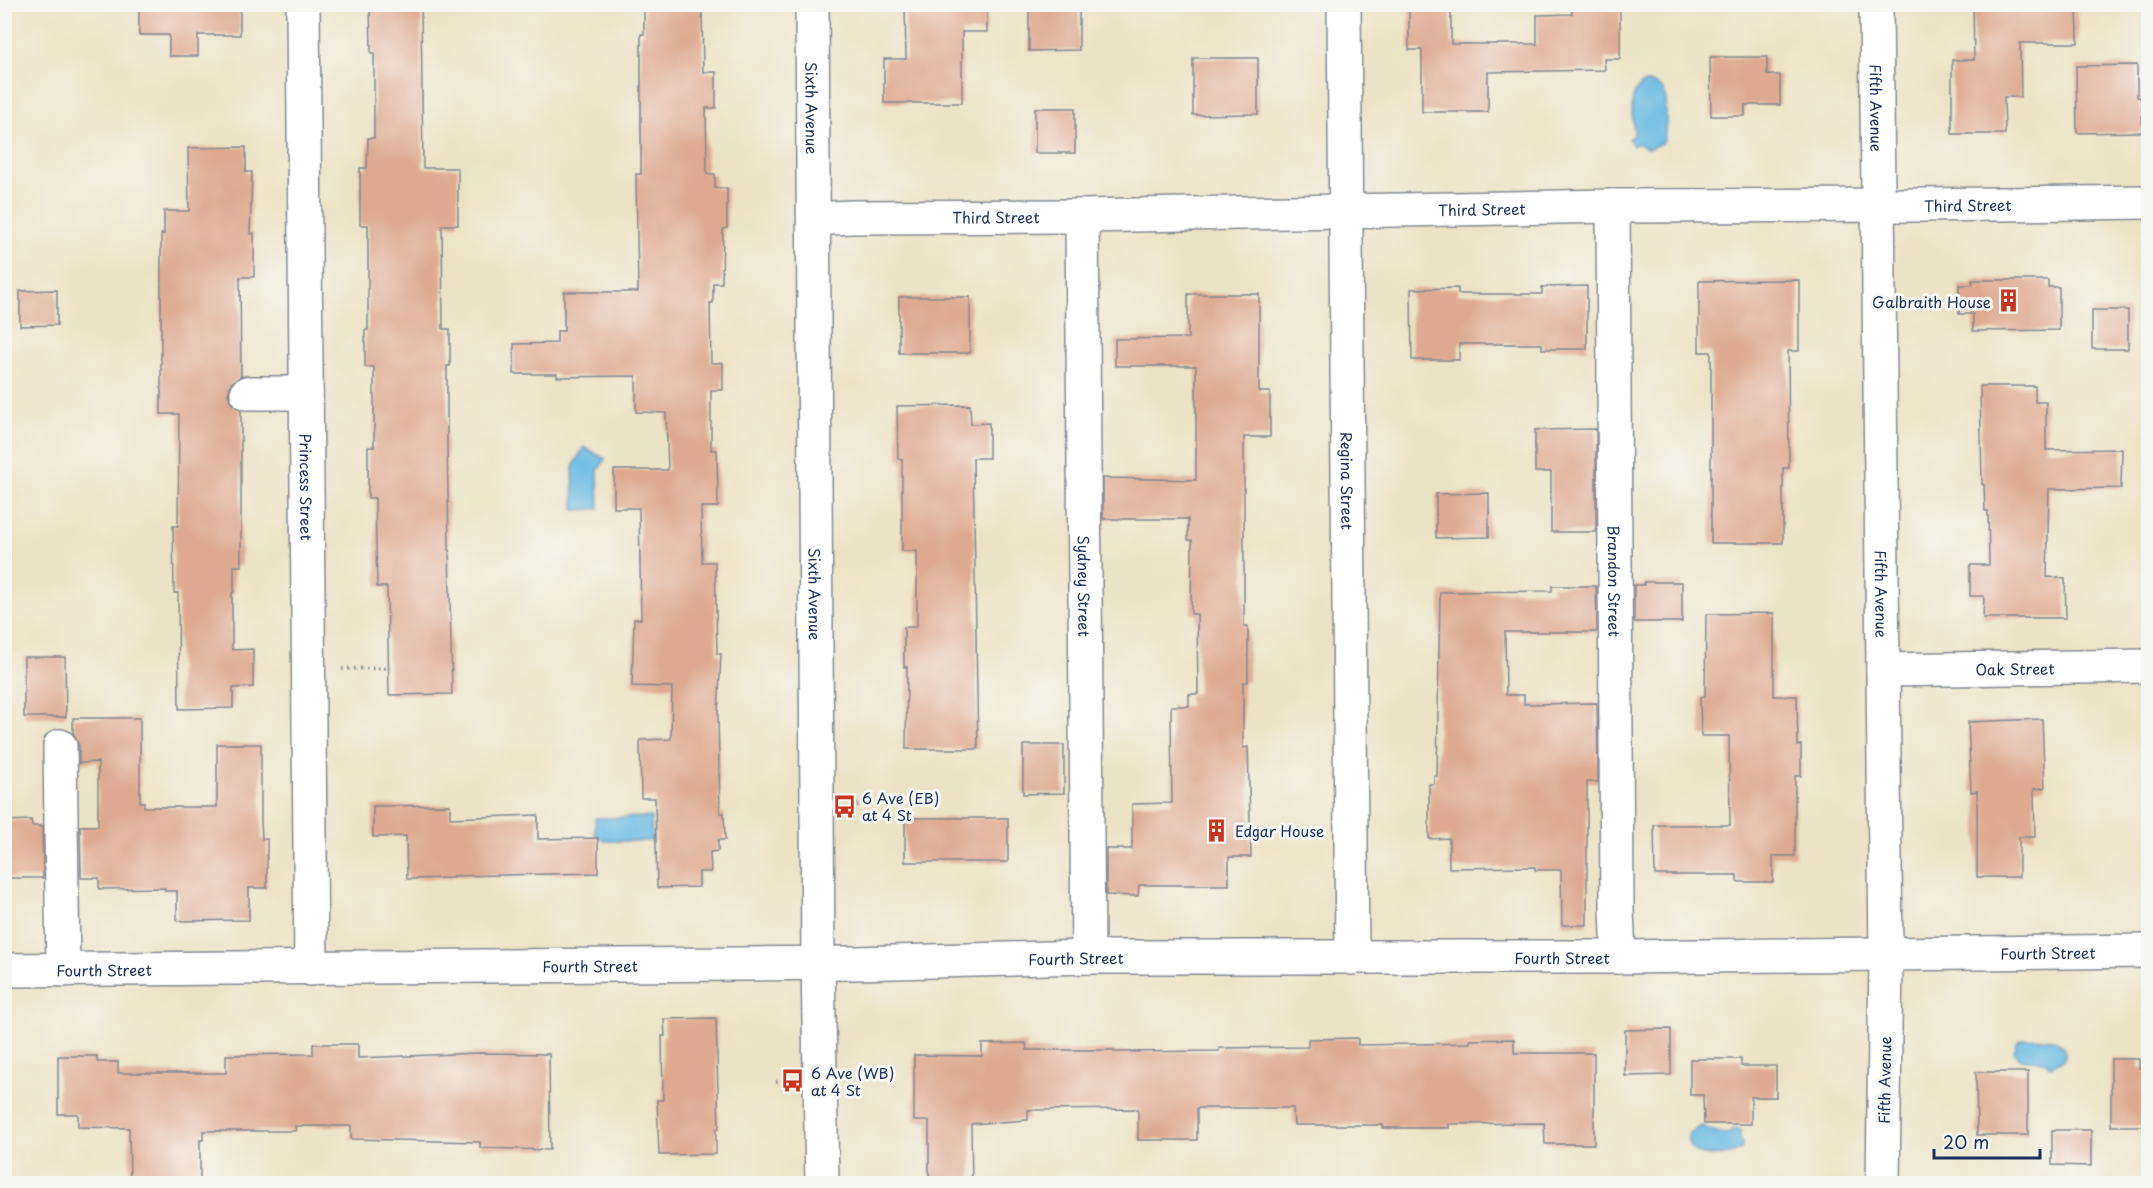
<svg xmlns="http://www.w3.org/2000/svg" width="2153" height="1188" viewBox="0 0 2153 1188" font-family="'Playpen Sans',sans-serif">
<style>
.water{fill:#68bae3;stroke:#4274a0;stroke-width:1.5}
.building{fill:#dfaa91}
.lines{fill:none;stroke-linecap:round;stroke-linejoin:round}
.minor-casing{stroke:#838992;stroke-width:36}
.path{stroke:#838992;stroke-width:4;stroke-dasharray:1.5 4.5;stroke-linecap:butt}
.minor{stroke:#fff;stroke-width:33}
.labels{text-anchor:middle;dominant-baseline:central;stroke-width:6;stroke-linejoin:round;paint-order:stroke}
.street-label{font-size:15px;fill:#1b2f5e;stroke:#f6f6f2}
.poi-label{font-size:15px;fill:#1b2f5e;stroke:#f6f6f2;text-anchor:start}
</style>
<rect width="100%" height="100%" fill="#f6f6f2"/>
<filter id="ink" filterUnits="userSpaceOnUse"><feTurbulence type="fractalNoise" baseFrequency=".0167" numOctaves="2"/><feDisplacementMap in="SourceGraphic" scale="12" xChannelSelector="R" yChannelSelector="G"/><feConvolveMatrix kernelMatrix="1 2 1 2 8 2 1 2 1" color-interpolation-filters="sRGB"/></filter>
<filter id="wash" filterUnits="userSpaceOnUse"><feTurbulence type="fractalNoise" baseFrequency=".008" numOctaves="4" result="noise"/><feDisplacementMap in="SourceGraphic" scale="24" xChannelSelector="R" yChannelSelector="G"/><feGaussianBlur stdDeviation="1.35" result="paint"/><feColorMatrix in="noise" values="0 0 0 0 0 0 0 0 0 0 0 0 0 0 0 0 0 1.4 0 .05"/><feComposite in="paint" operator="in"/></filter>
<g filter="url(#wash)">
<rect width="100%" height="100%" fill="#ebe3c5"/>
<g class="water">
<path d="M 1646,83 C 1653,83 1660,85 1664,92 C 1668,100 1666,133 1663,142 L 1649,149 L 1637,143 L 1633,146 L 1629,139 L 1634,135 C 1633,118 1626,90 1646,83 Z"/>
<path d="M 584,447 L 605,459 L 598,471 L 599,509 L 574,510 L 573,467 Z"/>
<path d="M 651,817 L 652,841 L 605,841 L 595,834 L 595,818 Z"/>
<path d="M 2041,1038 L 2052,1039 L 2062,1044 L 2065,1053 L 2063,1060 L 2050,1066 L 2045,1061 L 2020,1059 L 2014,1051 L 2018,1041 L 2023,1039 Z"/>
<path d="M 1701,1126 C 1711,1129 1719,1136 1730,1133 L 1733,1129 L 1741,1131 L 1739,1135 L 1742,1142 L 1742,1148 C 1733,1158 1680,1163 1689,1133 Z"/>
</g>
<g id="blocks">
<g class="building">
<path d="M 139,4 L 240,4 L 240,35 L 198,35 L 198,56 L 169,56 L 169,35 L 139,35 Z"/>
<path d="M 370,4 L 421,4 L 423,168 L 458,168 L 458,225 L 442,225 L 443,329 L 450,329 L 450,366 L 447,366 L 447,446 L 452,694 L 389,695 L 387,587 L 377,587 L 375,498 L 368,498 L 368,447 L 374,447 L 374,367 L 365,367 L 365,330 L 368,330 L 368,225 L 360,225 L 360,168 L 367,168 L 368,138 L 374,138 L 374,53 L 371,53 Z"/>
<path d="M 644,4 L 702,4 L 703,72 L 716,72 L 716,108 L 706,108 L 707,174 L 715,174 L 715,188 L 727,188 L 727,228 L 723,229 L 722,283 L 713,283 L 713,303 L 710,303 L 711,363 L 723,363 L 723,390 L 711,390 L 711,450 L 717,450 L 718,507 L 701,507 L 702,562 L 715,562 L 717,654 L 721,654 L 718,715 L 720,813 L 724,813 L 725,840 L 718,840 L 718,851 L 710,852 L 711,872 L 699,872 L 699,887 L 657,888 L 655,798 L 641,798 L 640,740 L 671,739 L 672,687 L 632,686 L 634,619 L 641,619 L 639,508 L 614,508 L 614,470 L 668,470 L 666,413 L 636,412 L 636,376 L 557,377 L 557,374 L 514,374 L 514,344 L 557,343 L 557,331 L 564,331 L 564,292 L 638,292 L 636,174 L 641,174 L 641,34 L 644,34 Z"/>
<path d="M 905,4 L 987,4 L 987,32 L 962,32 L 962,103 L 884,103 L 884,59 L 906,59 Z"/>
<path d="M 1409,4 L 1451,4 L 1451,44 L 1537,44 L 1537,15 L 1572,14 L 1572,4 L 1620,4 L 1620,59 L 1604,59 L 1605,70 L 1488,72 L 1488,112 L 1422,112 L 1422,50 L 1409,50 Z"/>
<path d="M 1973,4 L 2077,4 L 2078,43 L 2020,43 L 2021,97 L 2004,97 L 2005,134 L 1952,134 L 1952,60 L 1974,60 Z"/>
<path d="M 1029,6 L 1079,6 L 1079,50 L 1029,51 Z"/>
<path d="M 1710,57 L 1767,57 L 1767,75 L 1780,75 L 1780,105 L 1745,105 L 1745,116 L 1711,116 Z"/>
<path d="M 1193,58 L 1258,58 L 1258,114 L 1193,115 Z"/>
<path d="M 2137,65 L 2137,97 L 2142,98 L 2142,132 L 2077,133 L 2076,66 Z"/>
<rect x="1035" y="108" width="40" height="45"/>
<path d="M 246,147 L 246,172 L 252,172 L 250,234 L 254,233 L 254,277 L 240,277 L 241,376 L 231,383 L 228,394 L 231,403 L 241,410 L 241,566 L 234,566 L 234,592 L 232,593 L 232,650 L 253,649 L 253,687 L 233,688 L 233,708 L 179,709 L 178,593 L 174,593 L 173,526 L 178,526 L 179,414 L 161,414 L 161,234 L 164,234 L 164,211 L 189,211 L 188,148 Z"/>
<path d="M 1799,280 L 1799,351 L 1788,351 L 1789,468 L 1783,468 L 1783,543 L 1711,543 L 1711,352 L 1699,352 L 1699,281 Z"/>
<path d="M 1972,280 L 2048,280 L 2048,287 L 2059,287 L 2059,330 L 1973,331 L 1973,314 L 1959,314 L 1959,285 L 1973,285 Z"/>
<path d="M 1587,286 L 1587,349 L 1542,349 L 1542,344 L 1459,344 L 1459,360 L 1412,360 L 1411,289 L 1458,288 L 1458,294 L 1542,294 L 1542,287 Z"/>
<path d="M 57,290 L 57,325 L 20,326 L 20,291 Z"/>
<path d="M 1188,294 L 1259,294 L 1259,392 L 1270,392 L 1270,437 L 1244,437 L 1244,626 L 1248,626 L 1248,682 L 1243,682 L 1243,748 L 1248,747 L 1251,857 L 1229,857 L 1229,885 L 1139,885 L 1138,896 L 1106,895 L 1106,849 L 1132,849 L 1132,804 L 1172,803 L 1171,706 L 1189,706 L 1189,694 L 1198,694 L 1197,614 L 1191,614 L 1192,540 L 1188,540 L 1188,519 L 1103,519 L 1103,478 L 1196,480 L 1196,366 L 1115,366 L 1115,339 L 1188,338 Z"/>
<rect x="899" y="297" width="71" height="56"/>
<rect x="2092" y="310" width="36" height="39"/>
<path d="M 1980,386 L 2035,386 L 2035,402 L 2046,402 L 2046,450 L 2122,449 L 2121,488 L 2049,489 L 2047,577 L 2065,578 L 2066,618 L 1983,618 L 1984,596 L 1970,596 L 1970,565 L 1989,565 L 1988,511 L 1985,511 L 1984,485 L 1982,484 Z"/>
<path d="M 970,405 L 971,424 L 989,423 L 989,458 L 973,458 L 978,749 L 906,749 L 907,667 L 904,667 L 904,627 L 917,627 L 917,551 L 902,551 L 902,459 L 898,459 L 897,406 Z"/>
<path d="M 1596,429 L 1596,532 L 1551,532 L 1551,472 L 1535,472 L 1535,430 Z"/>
<path d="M 1489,493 L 1489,537 L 1436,538 L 1436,494 Z"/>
<path d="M 1644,582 L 1682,582 L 1682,622 L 1634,622 L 1634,585 L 1644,585 Z"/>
<path d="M 1552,586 L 1596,586 L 1597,632 L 1505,632 L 1506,695 L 1524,695 L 1524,704 L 1597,703 L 1598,782 L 1587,782 L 1587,925 L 1562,925 L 1561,870 L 1535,870 L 1535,867 L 1449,868 L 1449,838 L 1429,839 L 1429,784 L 1434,784 L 1434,776 L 1437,776 L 1440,592 L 1552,591 Z"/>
<path d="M 1774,613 L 1774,696 L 1797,696 L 1798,746 L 1801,745 L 1801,776 L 1795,776 L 1795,856 L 1773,856 L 1773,882 L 1737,882 L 1737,875 L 1655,875 L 1654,825 L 1730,825 L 1729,736 L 1701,736 L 1700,697 L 1705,697 L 1706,614 Z"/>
<path d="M 24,657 L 65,657 L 66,717 L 24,717 Z"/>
<path d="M 73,718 L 140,718 L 140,802 L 144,802 L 144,807 L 217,807 L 217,744 L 261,744 L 261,820 L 262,839 L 267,839 L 267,888 L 249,888 L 249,920 L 177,921 L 177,891 L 165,891 L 165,888 L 99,889 L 99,878 L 81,878 L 80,826 L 98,826 L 98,762 L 79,763 L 79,746 L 73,733 Z"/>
<path d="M 2042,719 L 2045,788 L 2034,789 L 2035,837 L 2019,837 L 2019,877 L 1977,877 L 1977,791 L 1971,792 L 1968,722 Z"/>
<path d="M 1023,745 L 1064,745 L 1064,793 L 1023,794 Z"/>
<path d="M 450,805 L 450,818 L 538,815 L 538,839 L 598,838 L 598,873 L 452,876 L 452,878 L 407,879 L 406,836 L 373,837 L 373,806 Z"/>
<rect x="905" y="818" width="103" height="44"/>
<path d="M 31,820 L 32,826 L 42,826 L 43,878 L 4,878 L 4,821 Z"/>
<path d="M 716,1018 L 719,1129 L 716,1129 L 716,1154 L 659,1155 L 657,1100 L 663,1100 L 662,1036 L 665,1036 L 664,1019 Z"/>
<path d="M 1671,1029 L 1671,1075 L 1625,1076 L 1625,1030 Z"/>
<path d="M 1358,1038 L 1358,1045 L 1470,1043 L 1470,1040 L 1514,1039 L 1514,1053 L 1594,1053 L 1594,1144 L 1545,1144 L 1544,1123 L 1449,1124 L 1449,1128 L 1383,1128 L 1383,1125 L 1294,1125 L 1293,1108 L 1197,1108 L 1197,1140 L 1138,1140 L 1138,1109 L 1028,1110 L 1028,1120 L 971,1124 L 972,1184 L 929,1184 L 929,1121 L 914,1121 L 914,1055 L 982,1056 L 982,1044 L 1026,1043 L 1027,1050 L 1114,1050 L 1114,1052 L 1219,1051 L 1219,1048 L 1308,1047 L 1308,1039 Z"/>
<path d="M 313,1044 L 358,1044 L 358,1058 L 479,1053 L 549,1054 L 550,1150 L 480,1148 L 480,1142 L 351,1139 L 351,1126 L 295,1126 L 296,1131 L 203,1131 L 203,1140 L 200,1140 L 200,1184 L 130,1184 L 129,1128 L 78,1127 L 78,1114 L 58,1114 L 58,1056 L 97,1056 L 97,1062 L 118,1062 L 118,1073 L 226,1073 L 226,1055 L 313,1054 Z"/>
<path d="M 1690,1059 L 1741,1059 L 1741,1066 L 1776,1066 L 1776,1097 L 1751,1097 L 1751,1124 L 1704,1124 L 1703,1095 L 1690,1095 Z"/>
<path d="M 2111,1059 L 2139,1059 L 2139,1068 L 2146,1068 L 2145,1071 L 2148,1071 L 2148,1126 L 2111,1126 Z"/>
<path d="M 1976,1072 L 2028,1072 L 2028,1135 L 1977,1135 Z"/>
<path d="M 2052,1130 L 2091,1130 L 2091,1166 L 2052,1165 Z"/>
</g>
</g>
</g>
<g filter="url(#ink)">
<use href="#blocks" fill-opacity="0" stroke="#838992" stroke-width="1.5"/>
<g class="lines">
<defs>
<g id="minor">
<path id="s1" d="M 303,4 L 311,969"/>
<path id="s2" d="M 812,4 L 818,964 L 822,1184"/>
<path id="s3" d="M 1344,4 L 1352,958"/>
<path id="s4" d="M 1876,4 L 1886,954 L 1883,1184"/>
<path id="s5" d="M 1613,206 L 1617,910 L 1619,957"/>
<path id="s6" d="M 1082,216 L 1088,957"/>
<path id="s7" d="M 814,219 L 851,217 L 1082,216 L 1613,206 L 1922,205 L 2148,202"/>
<path d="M 247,393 L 306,393"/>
<path id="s8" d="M 1883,670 L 2148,666"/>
<path d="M 60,746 L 63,970"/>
<path id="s9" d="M 4,970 L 855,963 L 1088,957 L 1619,957 L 2148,951"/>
</g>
</defs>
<use href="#minor" class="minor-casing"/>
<g class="path">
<path d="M 342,669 L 389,668"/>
<path d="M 851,806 L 860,805"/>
<path d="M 776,1082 L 786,1081"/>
</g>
<use href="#minor" class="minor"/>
</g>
</g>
<defs>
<symbol id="building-bare" viewBox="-9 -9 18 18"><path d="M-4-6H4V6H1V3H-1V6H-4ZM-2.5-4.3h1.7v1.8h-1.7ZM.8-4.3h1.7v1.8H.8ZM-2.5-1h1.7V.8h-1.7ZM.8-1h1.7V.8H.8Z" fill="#c8321e" stroke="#f6f6f2" stroke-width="2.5" paint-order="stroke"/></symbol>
<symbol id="bus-bare" viewBox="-9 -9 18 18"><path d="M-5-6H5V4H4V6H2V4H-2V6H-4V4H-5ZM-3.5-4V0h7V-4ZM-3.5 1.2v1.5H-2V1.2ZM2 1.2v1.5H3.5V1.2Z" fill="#c8321e" stroke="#f6f6f2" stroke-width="2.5" paint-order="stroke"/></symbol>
</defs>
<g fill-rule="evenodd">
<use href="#building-bare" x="1992" y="284" width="33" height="33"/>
<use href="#bus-bare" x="828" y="790" width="33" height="33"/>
<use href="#building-bare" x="1200" y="814" width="33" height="33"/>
<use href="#bus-bare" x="776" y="1064" width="33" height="33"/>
</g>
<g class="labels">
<g class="street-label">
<text stroke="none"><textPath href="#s2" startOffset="104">Sixth Avenue</textPath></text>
<text stroke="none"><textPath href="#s4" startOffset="104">Fifth Avenue</textPath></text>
<text stroke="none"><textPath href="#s7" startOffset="1154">Third Street</textPath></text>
<text stroke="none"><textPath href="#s7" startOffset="668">Third Street</textPath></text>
<text stroke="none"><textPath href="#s7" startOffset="182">Third Street</textPath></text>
<text stroke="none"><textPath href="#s3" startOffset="477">Regina Street</textPath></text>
<text stroke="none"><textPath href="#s1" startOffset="483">Princess Street</textPath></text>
<text stroke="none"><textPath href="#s5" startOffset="375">Brandon Street</textPath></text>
<text stroke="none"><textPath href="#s6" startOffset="370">Sydney Street</textPath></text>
<text stroke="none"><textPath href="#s2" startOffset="590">Sixth Avenue</textPath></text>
<text stroke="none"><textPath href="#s4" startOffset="590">Fifth Avenue</textPath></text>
<text stroke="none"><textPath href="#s8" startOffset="132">Oak Street</textPath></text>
<text stroke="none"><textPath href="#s9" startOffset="2044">Fourth Street</textPath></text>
<text stroke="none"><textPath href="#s9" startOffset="1558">Fourth Street</textPath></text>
<text stroke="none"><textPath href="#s9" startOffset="1072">Fourth Street</textPath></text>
<text stroke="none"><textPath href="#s9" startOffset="586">Fourth Street</textPath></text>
<text stroke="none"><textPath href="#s9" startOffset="100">Fourth Street</textPath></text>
<text transform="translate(1884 1080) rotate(-89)">Fifth Avenue</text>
</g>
<g class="poi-label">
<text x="1991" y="301" text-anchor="end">Galbraith House</text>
<text x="862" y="797">6 Ave (EB)<tspan x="862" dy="17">at 4 St</tspan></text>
<text x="1235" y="830">Edgar House</text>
<text x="811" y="1072">6 Ave (WB)<tspan x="811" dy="17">at 4 St</tspan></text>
</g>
</g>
<rect width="2153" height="1188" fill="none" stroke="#f6f6f2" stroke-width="24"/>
<path d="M1934 1149v9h106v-9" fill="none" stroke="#1b2f5e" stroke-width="3"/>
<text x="1943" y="1149" font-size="18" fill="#1b2f5e" stroke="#f6f6f2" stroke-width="4.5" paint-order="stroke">20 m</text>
</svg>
